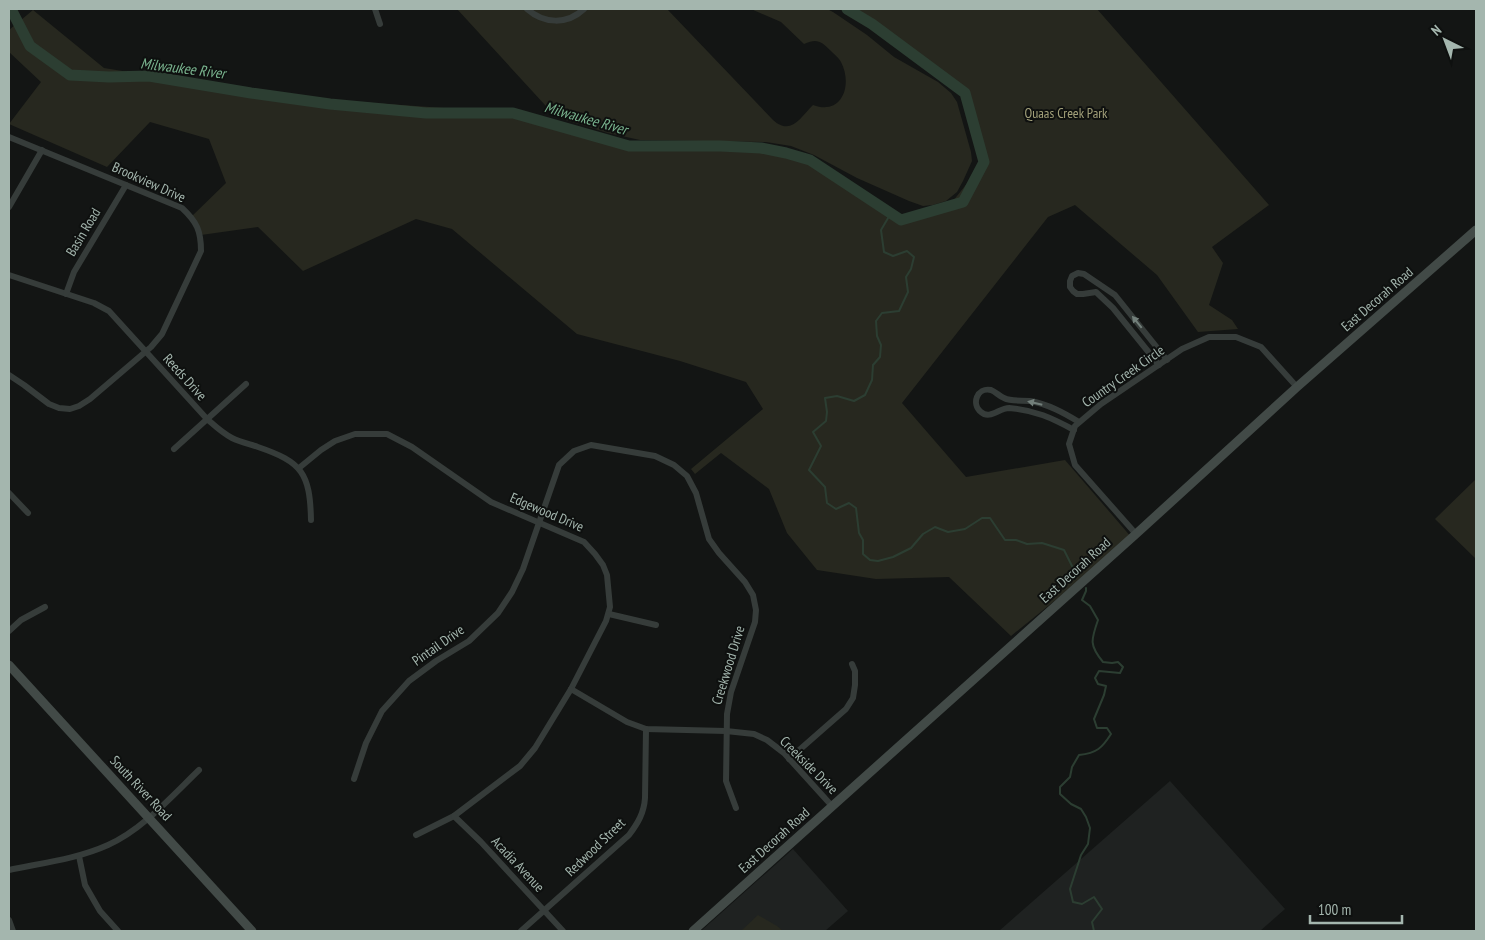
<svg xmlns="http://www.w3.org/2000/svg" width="1485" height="940" viewBox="0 0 1485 940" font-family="'PT Sans Narrow',sans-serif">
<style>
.built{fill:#1f2221}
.green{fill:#27281f}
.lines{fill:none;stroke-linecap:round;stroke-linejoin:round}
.stream{stroke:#2c3e32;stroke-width:2}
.river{stroke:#2c3e32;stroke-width:11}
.street{stroke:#363c3a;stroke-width:6}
.secondary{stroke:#424a47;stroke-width:9}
.oneway{fill:#727f7a}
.labels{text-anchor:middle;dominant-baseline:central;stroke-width:4;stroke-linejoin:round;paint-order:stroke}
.park-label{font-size:14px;fill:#a2a07a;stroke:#0e100f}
.street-label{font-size:14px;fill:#a4b6ae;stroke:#0e100f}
.water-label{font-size:15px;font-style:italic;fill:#79b38e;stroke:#0e100f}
</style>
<rect width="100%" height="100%" fill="#131514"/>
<g class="built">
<path d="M 1170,781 L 1285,909 L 1260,931 L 999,931 Z"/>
<path d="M 793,849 L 848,911 L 825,931 L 701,931 Z"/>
</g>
<g class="green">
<path d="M 457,9 L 667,9 L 773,120 C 791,136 800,118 813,105 C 842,116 853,85 841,62 C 839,58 834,54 831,51 C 821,41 817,38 804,44 L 781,22 L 751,9 L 827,9 L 833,12 L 867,35 L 894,57 L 938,82 L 951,93 L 957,102 L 971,152 L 972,161 L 963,181 L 957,192 L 946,201 L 933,205 L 923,206 L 909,201 L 857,178 L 814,155 L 791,146 L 766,142 L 640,140 L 608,133 L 556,117 Z"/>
<path d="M 847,9 L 1097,9 L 1269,205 L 1212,247 L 1223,263 L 1209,305 L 1232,320 L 1238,329 L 1198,332 L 1157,275 L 1075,205 L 1048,217 L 902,403 L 966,477 L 1065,460 L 1132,538 L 1011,636 L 949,577 L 876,579 L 817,570 L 787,533 L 769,489 L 721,453 L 695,474 L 691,469 L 763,409 L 746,382 L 680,361 L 577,334 L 452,229 L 416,219 L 303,271 L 258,227 L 201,235 L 191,217 L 226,183 L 209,139 L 150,122 L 107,167 L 9,124 L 41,82 L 9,52 L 9,30 L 33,10 L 104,68 L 276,96 L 513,113 L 629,146 L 720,146 L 761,148 L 786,153 L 810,160 L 901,220 L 953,201 L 984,162 L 965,93 L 872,24 Z"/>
<path d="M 1476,479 L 1476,559 L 1435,519 Z"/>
<path d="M 758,915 L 777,926 L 783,931 L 741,931 Z"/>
</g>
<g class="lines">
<g class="stream">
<path d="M 891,213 L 881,230 L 884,252 L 893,256 L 907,251 L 914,257 L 911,269 L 906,277 L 908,292 L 899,311 L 882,313 L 876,321 L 877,336 L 881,345 L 880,357 L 873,365 L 872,380 L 865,395 L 854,401 L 837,396 L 825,398 L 827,412 L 826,421 L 813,432 L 821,446 L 809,470 L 825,487 L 827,503 L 836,509 L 849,503 L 856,508 L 859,533 L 863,540 L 863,554 L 870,560 L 878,561 L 893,557 L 911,548 L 923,534 L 935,527 L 948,532 L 965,529 L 982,518 L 990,518 L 1005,540 L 1016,540 L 1027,544 L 1042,543 L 1064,550 L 1077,576"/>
<path d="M 1086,588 L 1086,591 L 1082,600 L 1090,606 L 1098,620 C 1091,640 1089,645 1103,662 L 1112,663 L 1118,662 L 1123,667 L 1120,673 L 1099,671 L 1095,678 L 1098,684 L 1106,686 L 1104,695 L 1094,719 L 1097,728 L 1107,728 L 1111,734 C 1102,748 1097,753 1079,755 L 1072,767 L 1070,777 L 1060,787 L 1060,794 L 1071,804 L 1081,809 L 1086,817 L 1090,828 L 1088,844 L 1081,855 L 1070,889 L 1073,902 L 1082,904 L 1094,897 L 1102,909 L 1092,922 L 1094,931"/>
</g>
<path class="river" d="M 11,9 L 30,46 L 70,75 L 109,77 L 149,76 L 251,93 L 330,104 L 426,113 L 513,113 L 629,146 L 720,146 L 761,148 L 786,153 L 810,160 L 901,220 L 963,202 L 984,162 L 965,93 L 872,24 L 847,9"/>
<g class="street">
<path d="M 375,9 L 380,24"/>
<path d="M 527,9 C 544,24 567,25 584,9"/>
<path d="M 9,137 L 182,208 C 197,222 201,231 201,251 L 162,334 L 151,347 L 90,399 L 79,406 L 70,409 L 59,408 L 49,404 L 24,385 L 9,375"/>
<path d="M 9,207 L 42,150"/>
<path d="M 9,275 L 94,303 L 109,311 L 207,419 C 215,426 222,433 232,438 C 240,442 249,444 258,447 C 302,462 310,473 311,520"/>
<path d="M 66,294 L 74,272 L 126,185"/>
<path d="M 1159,365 L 1113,308 L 1096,292 L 1083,294 L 1077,294 L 1073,291 L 1070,287 L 1070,281 L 1072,276 L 1078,273 L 1084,274 L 1115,295 L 1167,360"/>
<path d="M 1074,430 C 1052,418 1035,410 1009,408 C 999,408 990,420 981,412 C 971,404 977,387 991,390 C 996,392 999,396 1004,398 C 1012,402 1022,400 1030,401 C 1048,404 1064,413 1079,422"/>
<path d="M 174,449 L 246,384"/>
<path d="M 299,468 L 321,450 L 335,441 L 355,434 L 387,434 L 412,447 L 491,502 L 584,542 L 595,554 L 603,565 L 607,575 L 610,607 L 606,621 L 571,689 L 535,748 L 520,766 L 454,816 L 416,835"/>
<path d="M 9,493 L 28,513"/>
<path d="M 1136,534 L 1075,465 L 1069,444 L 1075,426 L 1101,404 L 1182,349 L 1209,337 L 1236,337 L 1261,347 L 1297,387"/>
<path d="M 609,614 L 656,625"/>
<path d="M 9,631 L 21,620 L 45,607"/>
<path d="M 571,689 L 627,722 L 646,729 L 726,731 L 754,734 L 767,740 L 784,753 L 832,806"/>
<path d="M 789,759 L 846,709 L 853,698 L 855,685 L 855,671 L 852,664"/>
<path d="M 354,779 L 366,743 L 382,711 L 409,681 L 436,661 L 469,641 L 498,613 L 512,592 L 523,569 L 559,465 L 574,451 L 591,445 L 655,456 L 674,465 L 687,476 L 696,493 L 709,539 L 719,553 L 745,582 L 753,595 L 756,610 L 755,622 L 731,692 L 727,714 L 726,781 L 736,808"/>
<path d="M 454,816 L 481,842 L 563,931"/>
<path d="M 79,856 L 85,885 L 100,911 L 118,931"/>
<path d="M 9,870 C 42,863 77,859 108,845 C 142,830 172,796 199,770"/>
<path d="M 9,920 L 13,931"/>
<path d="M 521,931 L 629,835 C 638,823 644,813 645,798 L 646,729"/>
</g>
<g class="secondary">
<path d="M 9,665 L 252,931"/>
<path d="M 693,931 L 1136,534 L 1297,387 L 1476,230"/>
</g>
</g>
<defs><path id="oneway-solid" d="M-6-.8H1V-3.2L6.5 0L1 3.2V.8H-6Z" transform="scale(1.25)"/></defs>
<g class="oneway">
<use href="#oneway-solid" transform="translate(1137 322) rotate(-129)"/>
<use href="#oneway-solid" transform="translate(1035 403) rotate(-167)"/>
</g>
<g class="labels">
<g class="park-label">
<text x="1066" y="113">Quaas Creek Park</text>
</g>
<g class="street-label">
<text transform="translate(149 182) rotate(24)">Brookview Drive</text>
<text transform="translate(83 232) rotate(-59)">Basin Road</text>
<text transform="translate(1377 299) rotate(-41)">East Decorah Road</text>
<text transform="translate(1123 376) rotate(-35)">Country Creek Circle</text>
<text transform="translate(185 377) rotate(48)">Reeds Drive</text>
<text transform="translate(547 512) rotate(23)">Edgewood Drive</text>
<text transform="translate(1075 570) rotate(-42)">East Decorah Road</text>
<text transform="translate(438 645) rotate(-35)">Pintail Drive</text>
<text transform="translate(728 665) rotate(-73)">Creekwood Drive</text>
<text transform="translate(809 765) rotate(45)">Creekside Drive</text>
<text transform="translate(141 788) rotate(47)">South River Road</text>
<text transform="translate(774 840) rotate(-42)">East Decorah Road</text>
<text transform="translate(595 847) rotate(-44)">Redwood Street</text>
<text transform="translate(518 864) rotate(47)">Acadia Avenue</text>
</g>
<g class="water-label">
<text transform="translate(183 68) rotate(7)">Milwaukee River</text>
<text transform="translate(586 118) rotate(16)">Milwaukee River</text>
</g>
</g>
<rect width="1485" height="940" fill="none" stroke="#a4b6ae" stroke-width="20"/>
<g transform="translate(1445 40) rotate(318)" stroke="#0e100f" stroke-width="4" paint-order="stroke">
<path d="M0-4L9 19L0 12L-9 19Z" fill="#a4b6ae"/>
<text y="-8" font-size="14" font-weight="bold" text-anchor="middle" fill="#a4b6ae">N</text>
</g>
<path d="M1310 915v8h92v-8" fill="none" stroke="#a4b6ae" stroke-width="2.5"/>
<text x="1318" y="915" font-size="15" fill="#a4b6ae" stroke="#0e100f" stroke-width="4" paint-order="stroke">100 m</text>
</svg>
